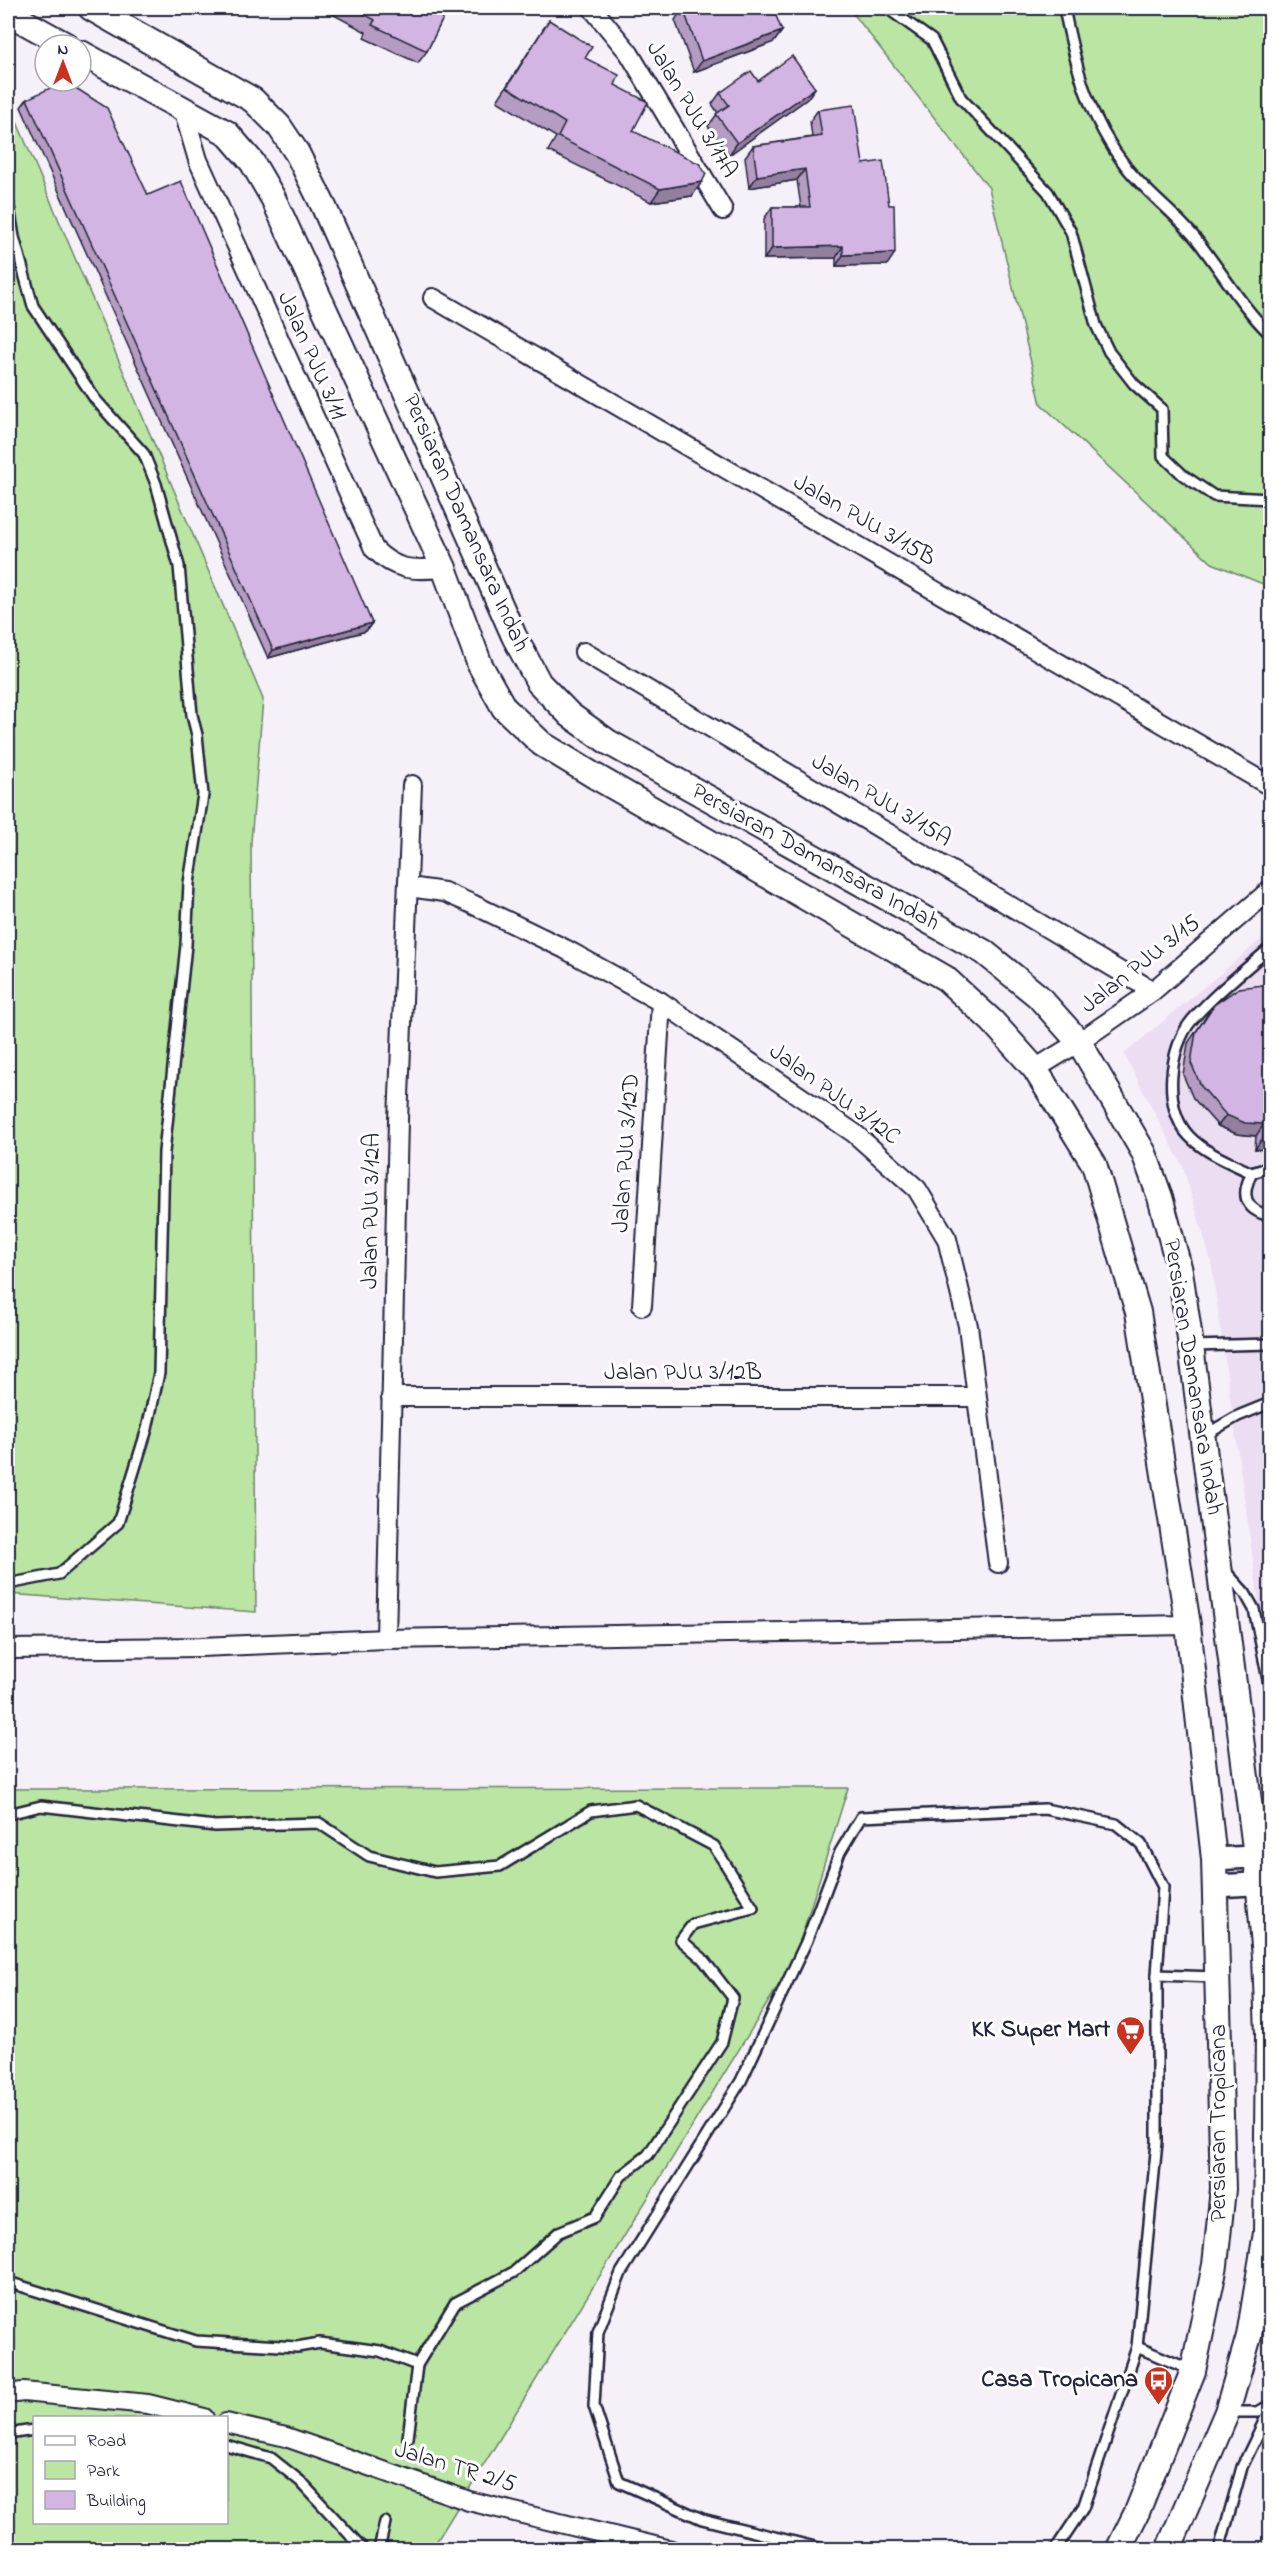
<svg xmlns="http://www.w3.org/2000/svg" width="1278" height="2557" viewBox="0 0 1278 2557" font-family="'Indie Flower',sans-serif">
<style>
.built{fill:#ebdef2}
.green{fill:#bae5a2;stroke:#6e846e;stroke-width:1.5;fill-rule:evenodd}
.lines{fill:none;stroke-linecap:round;stroke-linejoin:round}
.service-casing{stroke:#22223b;stroke-width:14}
.minor-casing{stroke:#22223b;stroke-width:22}
.tertiary-casing{stroke:#22223b;stroke-width:26}
.secondary-casing{stroke:#22223b;stroke-width:28}
.service{stroke:#fff;stroke-width:9}
.minor{stroke:#fff;stroke-width:18}
.tertiary{stroke:#fff;stroke-width:21}
.secondary{stroke:#fff;stroke-width:24}
.wall{fill:#b59cc2;stroke:#22223b;stroke-width:1.5}
.shaded-wall{fill:#937f9e;stroke:#22223b;stroke-width:1.5}
.building{fill:#d2b5e2;stroke:#22223b;stroke-width:1.5}
.labels{text-anchor:middle;dominant-baseline:central;stroke-width:6;stroke-linejoin:round;paint-order:stroke}
.street-label{font-size:24px;fill:#22223b;stroke:#fff}
.poi-label{font-size:24px;font-weight:bold;fill:#22223b;stroke:#fff;text-anchor:end}
</style>
<rect width="100%" height="100%" fill="#f6f0f9"/>
<filter id="ink" filterUnits="userSpaceOnUse"><feTurbulence type="fractalNoise" baseFrequency=".0167" numOctaves="2"/><feDisplacementMap in="SourceGraphic" scale="12" xChannelSelector="R" yChannelSelector="G"/><feConvolveMatrix kernelMatrix="1 2 1 2 8 2 1 2 1" color-interpolation-filters="sRGB"/></filter>
<g filter="url(#ink)">
<path class="built" d="M 1270,932 L 1270,1681 L 1211,1261 L 1183,1167 L 1124,1054 Z"/>
<g class="green">
<path d="M 849,8 L 1270,8 L 1270,587 L 1212,563 L 1041,404 L 989,188 Z"/>
<path d="M 8,101 L 263,699 L 251,842 L 256,1612 L 8,1594 Z"/>
<path d="M 848,1788 L 794,1960 L 432,2549 L 8,2549 L 8,1789 ZM 34,2418 L 226,2418 L 226,2522 L 34,2522 Z"/>
</g>
<g class="lines">
<defs>
<g id="service">
<path d="M 887,8 L 932,40 L 961,98 L 1048,192 L 1071,232 L 1096,325 L 1109,352 L 1134,384 L 1162,409 L 1163,456 L 1183,475 L 1214,496 L 1270,499"/>
<path d="M 1064,8 C 1076,68 1088,118 1127,168 C 1150,197 1182,218 1203,248 C 1225,277 1244,309 1270,334"/>
<path d="M 8,201 L 14,237 L 33,306 L 95,399 L 144,454 L 156,484 L 179,566 L 192,715 L 197,735 L 203,795 L 189,883 L 186,945 L 164,1152 L 159,1373 L 147,1429 L 118,1523 L 59,1574 L 8,1584"/>
<path d="M 1270,1167 L 1252,1173 C 1240,1195 1245,1210 1270,1216"/>
<path d="M 1252,1173 C 1231,1163 1205,1153 1189,1136 C 1162,1108 1169,1047 1192,1020 C 1215,993 1244,971 1270,948"/>
<path d="M 1192,1346 L 1270,1344"/>
<path d="M 1205,1435 L 1238,1416 L 1270,1403"/>
<path d="M 1226,1572 L 1245,1593 L 1254,1609 L 1270,1690"/>
<path d="M 8,1814 L 41,1806 L 215,1826 L 319,1823 L 369,1856 L 435,1872 L 500,1866 L 591,1811 L 636,1805 L 714,1846 L 753,1908 L 693,1924 L 681,1940 L 702,1958 L 733,1998 L 722,2042 L 648,2155 L 621,2176 L 595,2217 L 559,2232 L 514,2272 L 455,2303 L 417,2365 L 408,2438"/>
<path d="M 1157,1975 L 1215,1977"/>
<path d="M 8,2282 L 196,2341 L 297,2347 L 320,2343 L 380,2351 L 417,2365"/>
<path d="M 1137,2347 L 1191,2370"/>
<path d="M 1227,2412 L 1258,2412 L 1270,2405"/>
<path d="M 8,2434 L 34,2430"/>
<path d="M 226,2445 L 271,2458 L 300,2481 L 364,2550"/>
<path d="M 379,2550 L 385,2522"/>
<path d="M 827,2550 L 702,2519 L 619,2482 L 594,2406 L 598,2332 L 621,2273 L 741,2081 L 807,1940 L 840,1852 L 861,1817 L 1045,1809 L 1116,1824 L 1141,1844 L 1163,1887 L 1157,1975 L 1157,2142 L 1137,2347 L 1083,2508 L 1055,2550"/>
<path d="M 1219,2550 L 1242,2467 L 1270,2409"/>
</g>
<g id="minor">
<path d="M 592,8 L 629,53 L 723,210"/>
<path d="M 183,109 L 198,160 L 374,549 C 397,572 413,570 444,568"/>
<path d="M 433,298 L 1270,786"/>
<path d="M 584,652 L 1153,991"/>
<path d="M 409,887 L 444,892 L 472,904 L 565,949 L 661,1002 L 854,1133 L 917,1189 L 947,1239 L 968,1326 L 998,1563"/>
<path d="M 1035,1069 L 1079,1042 L 1153,991 L 1270,890"/>
<path d="M 642,1306 L 661,1002"/>
<path d="M 391,1397 L 976,1397"/>
<path d="M 386,1639 L 398,1120 L 412,785"/>
<path d="M 8,1649 L 201,1647 L 386,1639 L 1188,1625"/>
<path d="M 8,2394 L 23,2392 L 148,2404 L 204,2418"/>
<path d="M 226,2423 L 286,2437 L 469,2501 L 671,2550"/>
</g>
<g id="tertiary">
<path d="M 1214,1859 L 1270,1856"/>
<path d="M 1216,1886 L 1270,1883"/>
</g>
<g id="secondary">
<path d="M 91,8 L 253,100 L 279,126 L 297,153 L 324,207 L 514,636 L 539,683 L 570,715 L 608,742 L 984,952 L 1038,996 L 1079,1042 L 1144,1153 L 1160,1197 L 1180,1271 L 1191,1346 L 1256,1856 L 1265,1957 L 1268,2034 L 1266,2233 L 1249,2336 L 1227,2412 L 1168,2550"/>
<path d="M 8,13 L 66,45"/>
<path d="M 81,53 L 227,133 L 252,162 L 273,198 L 444,568 L 480,665 L 504,708 L 542,744 L 593,775 L 945,978 L 992,1021 L 1035,1069 L 1094,1164 L 1138,1312 L 1188,1625 L 1214,1859 L 1223,2189 L 1215,2265 L 1193,2371 L 1137,2512 L 1118,2550"/>
</g>
</defs>
<use href="#service" class="service-casing"/>
<use href="#minor" class="minor-casing"/>
<use href="#tertiary" class="tertiary-casing"/>
<use href="#secondary" class="secondary-casing"/>
<use href="#service" class="service"/>
<use href="#minor" class="minor"/>
<use href="#tertiary" class="tertiary"/>
<use href="#secondary" class="secondary"/>
</g>
<g class="wall">
<path d="M 321,8 L 448,8 L 427,51 L 418,63 L 364,38 L 366,32 Z"/>
<path d="M 683,8 L 782,31 L 774,42 L 694,72 L 675,20 Z"/>
<path d="M 549,20 L 585,58 L 615,85 L 633,131 L 692,196 L 651,202 L 548,151 L 556,137 L 497,101 Z"/>
<path d="M 758,81 L 815,88 L 807,99 L 729,155 L 708,126 L 718,113 L 712,104 L 720,93 Z"/>
<path d="M 27,99 L 148,195 L 372,623 L 366,631 L 268,658 L 21,107 Z"/>
<path d="M 818,110 L 863,164 L 887,265 L 836,266 L 836,258 L 764,259 L 764,219 L 772,207 L 801,207 L 797,180 L 749,188 L 745,157 L 753,146 L 812,137 L 810,121 Z"/>
<path d="M 1239,988 L 1270,1150 L 1255,1149 L 1256,1136 L 1237,1134 L 1218,1126 L 1193,1098 L 1183,1075 L 1188,1043 L 1214,1005 Z"/>
</g>
<g class="shaded-wall">
<path d="M 782,31 L 774,42 L 694,72 L 702,61 Z"/>
<path d="M 815,88 L 807,99 L 729,155 L 737,143 Z"/>
<path d="M 805,169 L 797,180 L 749,188 L 757,176 Z"/>
<path d="M 702,182 L 692,196 L 651,202 L 660,189 Z"/>
<path d="M 843,246 L 836,258 L 764,259 L 772,248 Z"/>
<path d="M 895,253 L 887,265 L 836,266 L 843,255 Z"/>
<path d="M 372,623 L 366,631 L 268,658 L 273,650 Z"/>
<path d="M 1226,1115 L 1264,1124 L 1256,1136 L 1237,1134 L 1218,1126 Z"/>
<path d="M 1263,1138 L 1270,1138 L 1270,1150 L 1255,1149 Z"/>
</g>
<g class="building">
<path d="M 353,8 L 448,8 L 427,51 L 372,25 L 375,20 Z"/>
<path d="M 683,8 L 773,8 L 782,31 L 702,61 Z"/>
<path d="M 549,20 L 592,47 L 585,58 L 619,75 L 615,85 L 648,102 L 633,131 L 700,164 L 706,174 L 702,182 L 660,189 L 558,137 L 565,123 L 507,87 Z"/>
<path d="M 792,56 L 815,88 L 737,143 L 716,114 L 729,105 L 720,93 L 751,71 L 758,81 Z"/>
<path d="M 65,81 L 107,108 L 148,195 L 181,181 L 372,623 L 273,650 L 27,99 Z"/>
<path d="M 854,105 L 863,164 L 883,161 L 889,205 L 894,205 L 895,253 L 843,255 L 843,246 L 772,248 L 772,207 L 810,207 L 805,169 L 757,176 L 753,146 L 822,136 L 818,110 Z"/>
<path d="M 1270,978 L 1270,1138 L 1263,1138 L 1264,1124 L 1245,1123 L 1226,1115 L 1201,1086 L 1191,1063 L 1196,1032 L 1214,1005 L 1239,988 L 1263,985 Z"/>
</g>
</g>
<defs>
<symbol id="supermarket-pin" viewBox="-11 -11 22 30"><path d="M0 17L-7.5 6A9.5 9.5 0 1 1 7.5 6Z" fill="#c8321e" stroke="#fff"/><path d="M-6-5.5h2.5l.6 2H6L4.5 2H-2.5L-4.4-4H-6ZM-1.5 3.2a1.3 1.3 0 1 0 .1 0ZM3 3.2a1.3 1.3 0 1 0 .1 0Z" fill="#fff"/></symbol>
<symbol id="bus-pin" viewBox="-11 -11 22 30"><path d="M0 17L-7.5 6A9.5 9.5 0 1 1 7.5 6Z" fill="#c8321e" stroke="#fff"/><path d="M-5-6H5V4H4V6H2V4H-2V6H-4V4H-5ZM-3.5-4V0h7V-4ZM-3.5 1.2v1.5H-2V1.2ZM2 1.2v1.5H3.5V1.2Z" fill="#fff"/></symbol>
</defs>
<g fill-rule="evenodd">
<use href="#supermarket-pin" x="1114" y="2014" width="33" height="45"/>
<use href="#bus-pin" x="1142" y="2364" width="33" height="45"/>
</g>
<g class="labels">
<g class="street-label">
<text transform="translate(691 110) rotate(59)">Jalan PJU 3/17A</text>
<text transform="translate(311 356) rotate(66)">Jalan PJU 3/11</text>
<text transform="translate(864 521) rotate(30)">Jalan PJU 3/15B</text>
<text transform="translate(465 523) rotate(66)">Persiaran Damansara Indah</text>
<text transform="translate(881 801) rotate(31)">Jalan PJU 3/15A</text>
<text transform="translate(815 858) rotate(29)">Persiaran Damansara Indah</text>
<text transform="translate(1141 965) rotate(-38)">Jalan PJU 3/15</text>
<text transform="translate(834 1095) rotate(36)">Jalan PJU 3/12C</text>
<text transform="translate(627 1153) rotate(-86)">Jalan PJU 3/12D</text>
<text transform="translate(372 1211) rotate(-89)">Jalan PJU 3/12A</text>
<text x="683" y="1373">Jalan PJU 3/12B</text>
<text transform="translate(1192 1377) rotate(81)">Persiaran Damansara Indah</text>
<text transform="translate(1219 2123) rotate(-90)">Persiaran Tropicana</text>
<text transform="translate(455 2468) rotate(17)">Jalan TR 2/5</text>
</g>
<g class="poi-label">
<text x="1110" y="2030">KK Super Mart</text>
<text x="1138" y="2380">Casa Tropicana</text>
</g>
</g>
<rect width="1278" height="2557" fill="none" stroke="#fff" stroke-width="30"/>
<rect x="15" y="15" width="1248" height="2527" fill="none" stroke="#22223b" stroke-width="2" filter="url(#ink)"/>
<rect x="33" y="2416" width="195" height="108" fill="#ffffff" stroke="#a7a7b1" stroke-width="1.5"/>
<rect x="45" y="2436" width="30" height="9" fill="#ffffff" stroke="#a7a7b1" stroke-width="1.5"/>
<text x="87" y="2446" font-size="18" fill="#22223b">Road</text>
<rect x="45" y="2461" width="30" height="18" fill="#bae5a2" stroke="#a7a7b1" stroke-width="1.5"/>
<text x="87" y="2476" font-size="18" fill="#22223b">Park</text>
<rect x="45" y="2491" width="30" height="18" fill="#d2b5e2" stroke="#a7a7b1" stroke-width="1.5"/>
<text x="87" y="2506" font-size="18" fill="#22223b">Building</text>
<g transform="translate(63 63)"><circle r="28" fill="#ffffff" stroke="#a7a7b1" stroke-width="1.5"/>
<path d="M0-4.5L10 22L0 15L-10 22Z" fill="#c8321e"/>
<text y="-9" font-size="16" font-weight="bold" text-anchor="middle" fill="#22223b">N</text>
</g>
</svg>
